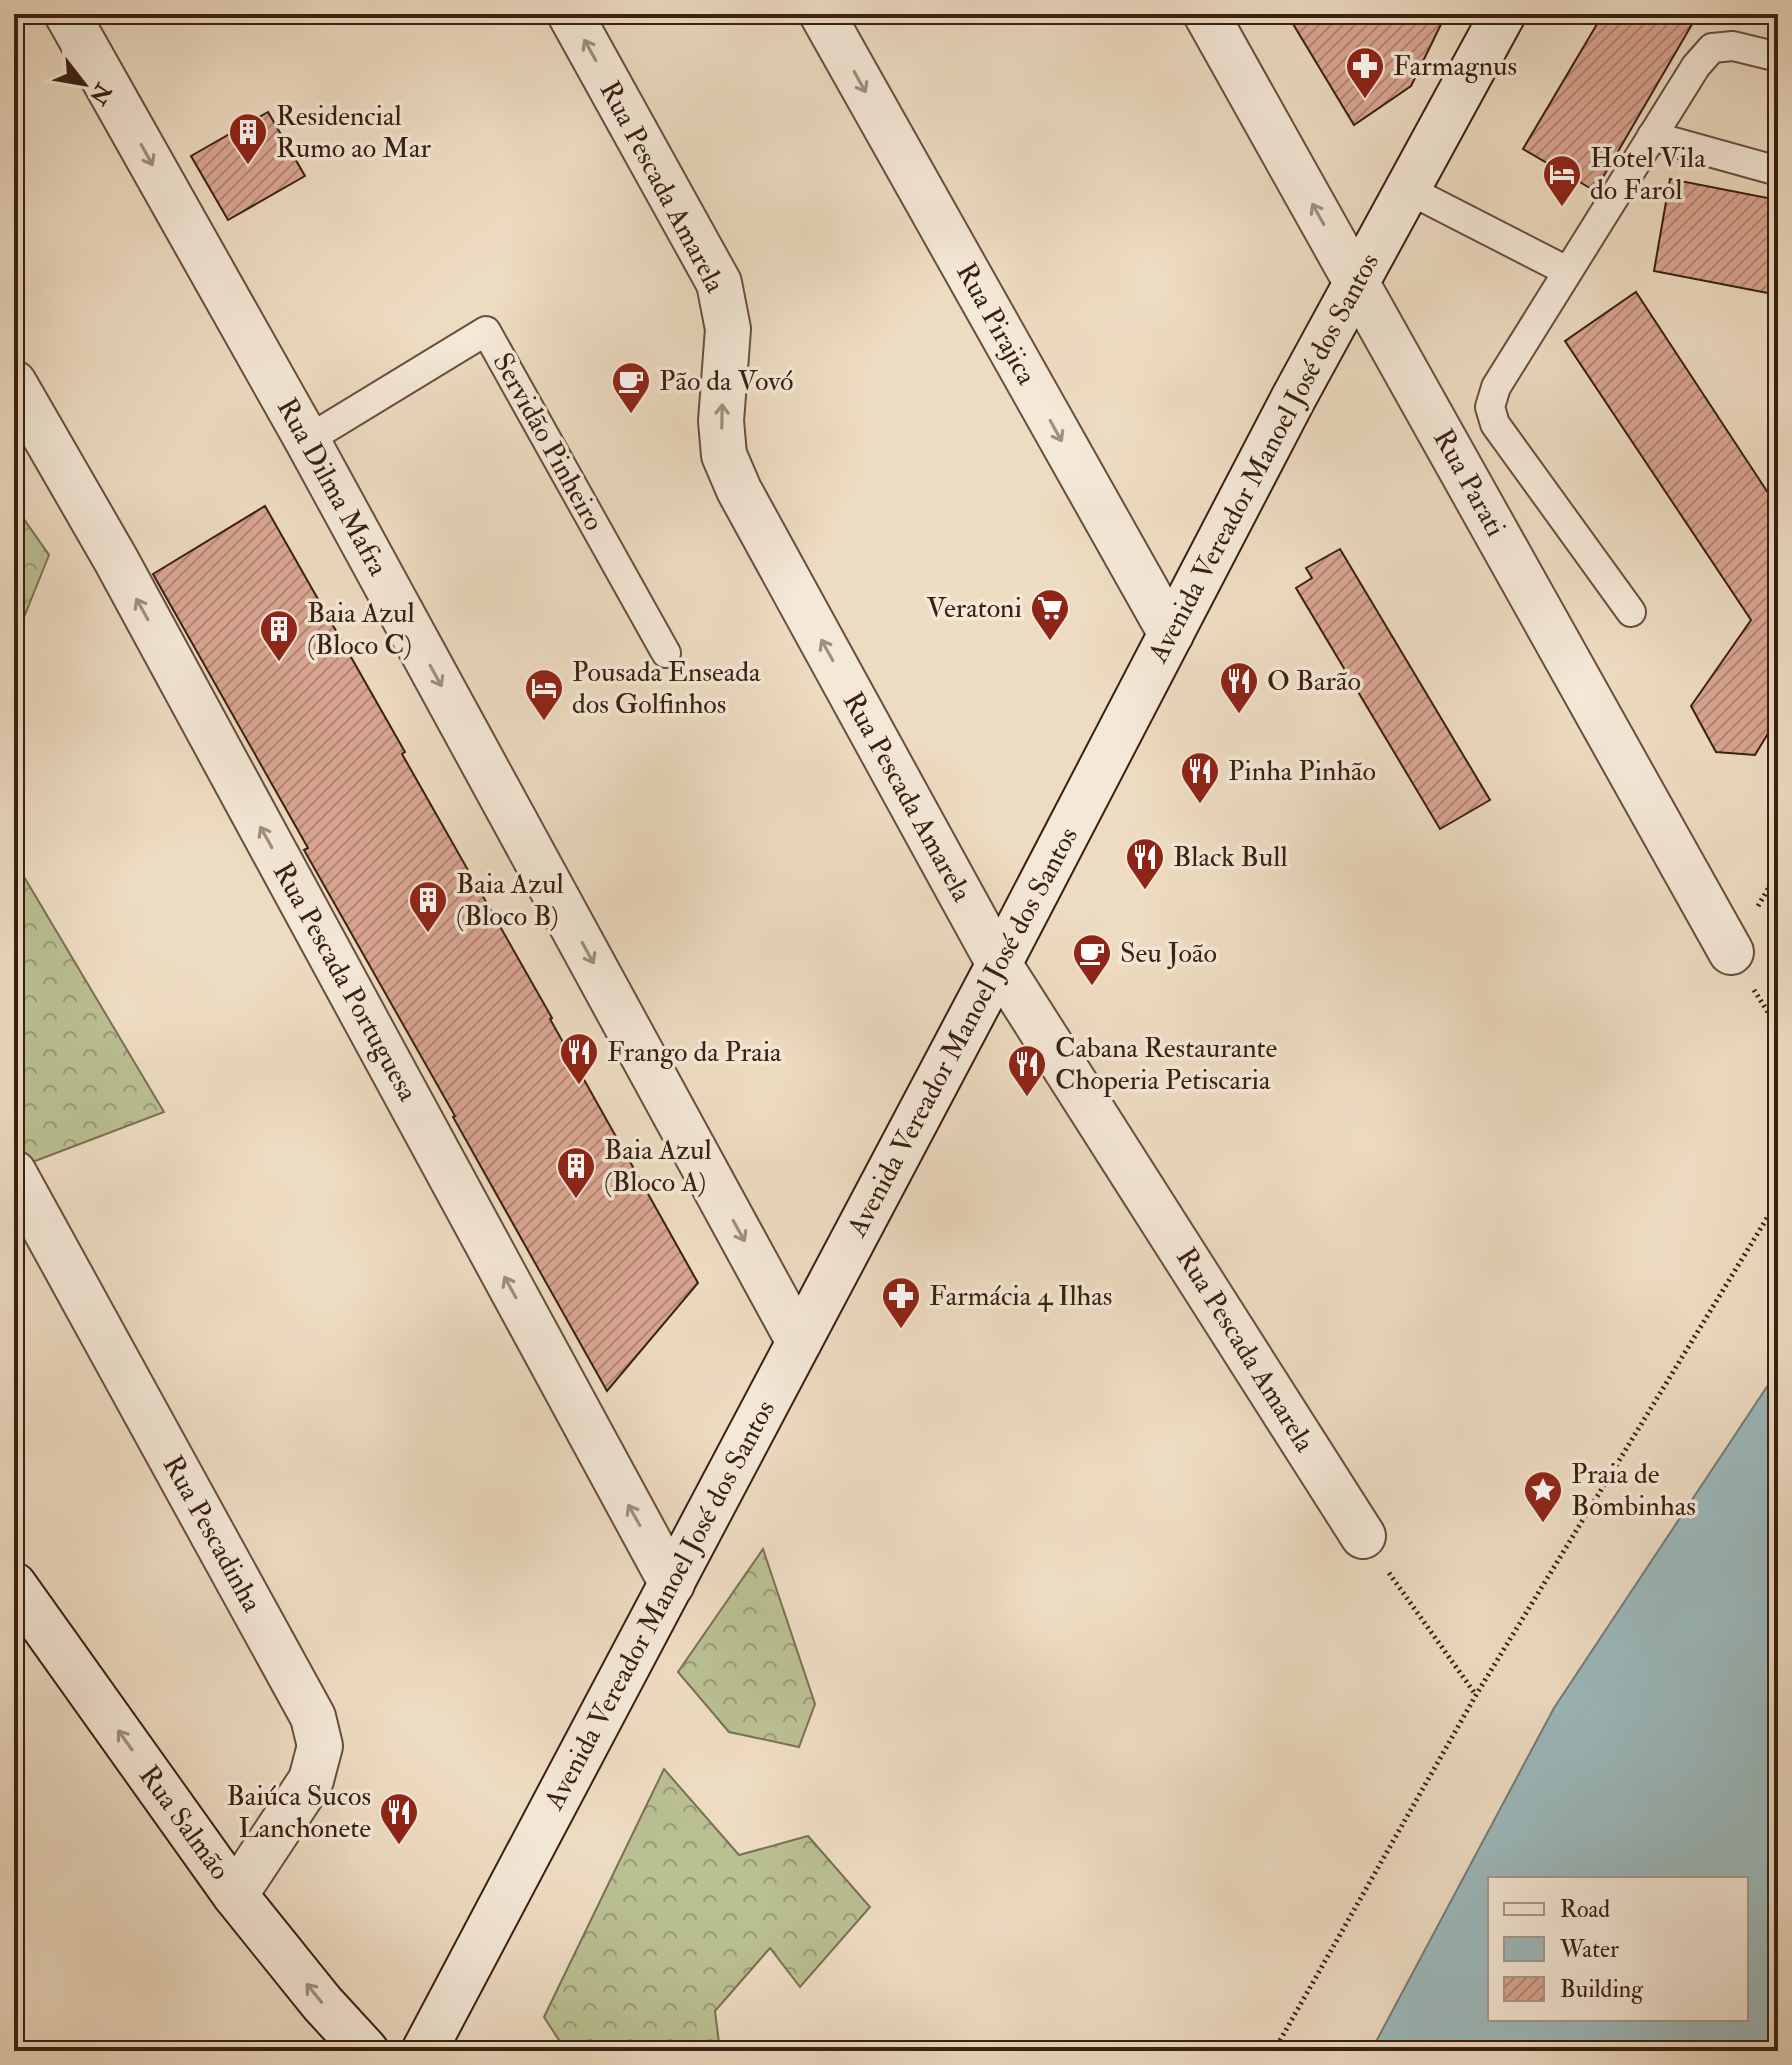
<svg xmlns="http://www.w3.org/2000/svg" width="1792" height="2065" viewBox="0 0 1792 2065" font-family="'IM FELL Double Pica',serif">
<style>
.forest{fill:url(#forest-crowns);stroke:#7a7052;stroke-width:2}
.water{fill:#9cb9bc;stroke:#747c78;stroke-width:2;fill-rule:evenodd}
.building{fill:url(#building-hatch);stroke:#392012;stroke-width:2}
.lines{fill:none;stroke-linecap:round;stroke-linejoin:round}
.service-casing{stroke:#664f3e;stroke-width:32}
.minor-casing{stroke:#664f3e;stroke-width:48}
.secondary-casing{stroke:#392012;stroke-width:48}
.path{stroke:#392012;stroke-width:5;stroke-dasharray:2 4;stroke-linecap:butt}
.service{stroke:#f4e8d7;stroke-width:28}
.minor{stroke:#f4e8d7;stroke-width:44}
.secondary{stroke:#f4e8d7;stroke-width:44}
.oneway{stroke:#a08e7e}
.labels{text-anchor:middle;dominant-baseline:central;stroke-width:7;stroke-linejoin:round;paint-order:stroke}
.poi-label{font-size:28px;fill:#392012;stroke:#f4e8d7;text-anchor:start}
.street-label{font-size:28px;fill:#392012;stroke:#f4e8d7}
</style>
<defs>
<pattern id="forest-crowns" width="20" height="18" patternUnits="userSpaceOnUse" patternTransform="scale(2)"><rect width="20" height="18" fill="#bac092"/><path d="M2 6a3 3 0 1 1 6 0M12 15a3 3 0 1 1 6 0" fill="none" stroke="#989c76"/></pattern>
<pattern id="building-hatch" width="6" height="6" patternUnits="userSpaceOnUse" patternTransform="scale(2)"><rect width="6" height="6" fill="#daa692"/><path d="M-1 1l2-2M0 6l6-6M5 7l2-2" fill="none" stroke="#b28776"/></pattern>
</defs>
<rect width="100%" height="100%" fill="#eedcc2"/>
<filter id="stains"><feTurbulence type="fractalNoise" baseFrequency=".0025" numOctaves="4"/><feColorMatrix values="0 0 0 0 .2 0 0 0 0 .09 0 0 0 0 .02 0 0 0 .5 -.17"/></filter>
<radialGradient id="worn" r=".72"><stop offset=".6" stop-color="#630" stop-opacity="0"/><stop offset="1" stop-color="#630" stop-opacity=".3"/></radialGradient>
<g class="forest">
<path d="M 14,505 L 49,555 L 14,642 Z"/>
<path d="M 14,860 L 164,1112 L 14,1169 Z"/>
<path d="M 763,1549 L 815,1704 L 799,1747 L 729,1732 L 678,1672 Z"/>
<path d="M 664,1769 L 739,1855 L 808,1836 L 870,1907 L 800,1987 L 770,1948 L 715,2011 L 720,2051 L 566,2051 L 544,2017 Z"/>
</g>
<path class="water" d="M 1778,1370 L 1778,2051 L 1371,2051 L 1554,1708 ZM 1490,1879 L 1746,1879 L 1746,2019 L 1490,2019 Z"/>
<g class="building">
<path d="M 1287,14 L 1446,14 L 1411,86 L 1354,125 Z"/>
<path d="M 1603,14 L 1698,14 L 1595,191 L 1523,149 Z"/>
<path d="M 268,112 L 305,176 L 228,220 L 191,156 Z"/>
<path d="M 1670,179 L 1778,200 L 1778,295 L 1654,271 Z"/>
<path d="M 1636,292 L 1778,508 L 1778,717 L 1755,755 L 1716,752 L 1691,706 L 1751,620 L 1565,341 Z"/>
<path d="M 265,506 L 405,752 L 402,754 L 552,1018 L 550,1019 L 698,1283 L 607,1391 L 453,1117 L 455,1116 L 304,850 L 308,848 L 153,574 Z"/>
<path d="M 1340,549 L 1490,800 L 1440,829 L 1296,588 L 1312,578 L 1306,568 Z"/>
</g>
<g class="lines">
<defs>
<g id="service">
<path d="M 1652,136 L 1778,171"/>
<path d="M 1407,189 L 1567,271"/>
<path d="M 307,440 L 486,331 L 666,653"/>
<path d="M 1631,612 L 1495,424 L 1490,407 L 1496,387 L 1696,66 L 1712,48 L 1733,46 L 1778,57"/>
</g>
<g id="minor">
<path d="M 67,14 L 307,440 L 799,1342"/>
<path d="M 570,14 L 719,283 L 728,329 L 721,421 L 724,455 L 739,490 L 999,964 L 1363,1536"/>
<path d="M 822,14 L 1171,634"/>
<path d="M 1206,14 L 1731,952"/>
<path d="M 14,383 L 116,560 L 672,1584"/>
<path d="M 14,1173 L 313,1717 L 320,1746 L 311,1780 L 235,1895"/>
</g>
<g id="secondary">
<path d="M 14,1585 L 235,1895 L 322,2003 L 366,2051"/>
<path d="M 424,2051 L 999,964 L 1293,399 L 1503,14"/>
</g>
</defs>
<use href="#service" class="service-casing"/>
<use href="#minor" class="minor-casing"/>
<use href="#secondary" class="secondary-casing"/>
<g class="path">
<path d="M 1758,906 L 1778,872"/>
<path d="M 1754,990 L 1778,1028"/>
<path d="M 1389,1573 L 1476,1695"/>
<path d="M 1274,2051 L 1476,1695 L 1778,1200"/>
</g>
<use href="#service" class="service"/>
<use href="#minor" class="minor"/>
<use href="#secondary" class="secondary"/>
</g>
<defs><path id="oneway-shaft" d="M-6 0H5M1.5-3L5.5 0L1.5 3" fill="none" stroke-width="1.6" stroke-linecap="round" stroke-linejoin="round" transform="scale(2)"/></defs>
<g class="oneway">
<use href="#oneway-shaft" transform="translate(590 50) rotate(-119)"/>
<use href="#oneway-shaft" transform="translate(860 82) rotate(61)"/>
<use href="#oneway-shaft" transform="translate(147 155) rotate(61)"/>
<use href="#oneway-shaft" transform="translate(1318 214) rotate(-119)"/>
<use href="#oneway-shaft" transform="translate(722 416) rotate(-89)"/>
<use href="#oneway-shaft" transform="translate(1056 431) rotate(61)"/>
<use href="#oneway-shaft" transform="translate(142 609) rotate(-119)"/>
<use href="#oneway-shaft" transform="translate(827 650) rotate(-119)"/>
<use href="#oneway-shaft" transform="translate(436 676) rotate(61)"/>
<use href="#oneway-shaft" transform="translate(266 837) rotate(-119)"/>
<use href="#oneway-shaft" transform="translate(588 953) rotate(61)"/>
<use href="#oneway-shaft" transform="translate(739 1231) rotate(61)"/>
<use href="#oneway-shaft" transform="translate(510 1287) rotate(-119)"/>
<use href="#oneway-shaft" transform="translate(634 1515) rotate(-119)"/>
<use href="#oneway-shaft" transform="translate(125 1740) rotate(-126)"/>
<use href="#oneway-shaft" transform="translate(314 1993) rotate(-129)"/>
</g>
<defs>
<symbol id="pharmacy-pin" viewBox="-11 -11 22 30"><path d="M0 17L-7.5 6A9.5 9.5 0 1 1 7.5 6Z" fill="#8f2418" stroke="#f4e8d7"/><path d="M-2-6h4v4h4v4h-4v4h-4v-4h-4v-4h4Z" fill="#fff"/></symbol>
<symbol id="building-pin" viewBox="-11 -11 22 30"><path d="M0 17L-7.5 6A9.5 9.5 0 1 1 7.5 6Z" fill="#8f2418" stroke="#f4e8d7"/><path d="M-4-6H4V6H1V3H-1V6H-4ZM-2.5-4.3h1.7v1.8h-1.7ZM.8-4.3h1.7v1.8H.8ZM-2.5-1h1.7V.8h-1.7ZM.8-1h1.7V.8H.8Z" fill="#fff"/></symbol>
<symbol id="hotel-pin" viewBox="-11 -11 22 30"><path d="M0 17L-7.5 6A9.5 9.5 0 1 1 7.5 6Z" fill="#8f2418" stroke="#f4e8d7"/><path d="M-6-4.5h1.5V1H6V5H4.5V3h-9V5H-6ZM-4 0a1.8 1.8 0 1 1 3.6 0ZM.5 0V-2.5h3Q6-2.5 6 0Z" fill="#fff"/></symbol>
<symbol id="cafe-pin" viewBox="-11 -11 22 30"><path d="M0 17L-7.5 6A9.5 9.5 0 1 1 7.5 6Z" fill="#8f2418" stroke="#f4e8d7"/><path d="M-5.5-4.5H6V0H3Q3 3.5 0 3.5H-2.5Q-5.5 3.5-5.5 0ZM3-3.2v2h1.7v-2ZM-6 4.5H4V6H-6Z" fill="#fff"/></symbol>
<symbol id="supermarket-pin" viewBox="-11 -11 22 30"><path d="M0 17L-7.5 6A9.5 9.5 0 1 1 7.5 6Z" fill="#8f2418" stroke="#f4e8d7"/><path d="M-6-5.5h2.5l.6 2H6L4.5 2H-2.5L-4.4-4H-6ZM-1.5 3.2a1.3 1.3 0 1 0 .1 0ZM3 3.2a1.3 1.3 0 1 0 .1 0Z" fill="#fff"/></symbol>
<symbol id="restaurant-pin" viewBox="-11 -11 22 30"><path d="M0 17L-7.5 6A9.5 9.5 0 1 1 7.5 6Z" fill="#8f2418" stroke="#f4e8d7"/><path d="M-5-6h1v4h1v-4h1v4h1v-4h1v5L-1.5 .5V6h-2V.5L-5-1ZM5-6V6H3V1.5H1.5Q1.5-4 5-6Z" fill="#fff"/></symbol>
<symbol id="sight-pin" viewBox="-11 -11 22 30"><path d="M0 17L-7.5 6A9.5 9.5 0 1 1 7.5 6Z" fill="#8f2418" stroke="#f4e8d7"/><path d="M0-6L1.8-2.2L6-1.7L2.9 1.2L3.7 5.4L0 3.3L-3.7 5.4L-2.9 1.2L-6-1.7L-1.8-2.2Z" fill="#fff"/></symbol>
</defs>
<g fill-rule="evenodd">
<use href="#pharmacy-pin" x="1343" y="44" width="44" height="60"/>
<use href="#building-pin" x="226" y="110" width="44" height="60"/>
<use href="#hotel-pin" x="1540" y="152" width="44" height="60"/>
<use href="#cafe-pin" x="609" y="359" width="44" height="60"/>
<use href="#supermarket-pin" x="1028" y="586" width="44" height="60"/>
<use href="#building-pin" x="257" y="607" width="44" height="60"/>
<use href="#restaurant-pin" x="1217" y="659" width="44" height="60"/>
<use href="#hotel-pin" x="522" y="666" width="44" height="60"/>
<use href="#restaurant-pin" x="1178" y="749" width="44" height="60"/>
<use href="#restaurant-pin" x="1123" y="835" width="44" height="60"/>
<use href="#building-pin" x="406" y="878" width="44" height="60"/>
<use href="#cafe-pin" x="1070" y="931" width="44" height="60"/>
<use href="#restaurant-pin" x="557" y="1030" width="44" height="60"/>
<use href="#restaurant-pin" x="1005" y="1042" width="44" height="60"/>
<use href="#building-pin" x="554" y="1144" width="44" height="60"/>
<use href="#pharmacy-pin" x="879" y="1274" width="44" height="60"/>
<use href="#sight-pin" x="1521" y="1468" width="44" height="60"/>
<use href="#restaurant-pin" x="377" y="1790" width="44" height="60"/>
</g>
<g class="labels">
<g class="poi-label">
<text x="1393" y="66">Farmagnus</text>
<text x="276" y="116">Residencial<tspan x="276" dy="32">Rumo ao Mar</tspan></text>
<text x="1590" y="158">Hotel Vila<tspan x="1590" dy="32">do Farol</tspan></text>
<text x="659" y="381">Pão da Vovó</text>
<text x="1022" y="608" text-anchor="end">Veratoni</text>
<text x="307" y="613">Baia Azul<tspan x="307" dy="32">(Bloco C)</tspan></text>
<text x="572" y="672">Pousada Enseada<tspan x="572" dy="32">dos Golfinhos</tspan></text>
<text x="1267" y="681">O Barão</text>
<text x="1228" y="771">Pinha Pinhão</text>
<text x="1173" y="857">Black Bull</text>
<text x="456" y="884">Baia Azul<tspan x="456" dy="32">(Bloco B)</tspan></text>
<text x="1120" y="953">Seu João</text>
<text x="1055" y="1048">Cabana Restaurante<tspan x="1055" dy="32">Choperia Petiscaria</tspan></text>
<text x="607" y="1052">Frango da Praia</text>
<text x="604" y="1150">Baia Azul<tspan x="604" dy="32">(Bloco A)</tspan></text>
<text x="929" y="1296">Farmácia 4 Ilhas</text>
<text x="1571" y="1474">Praia de<tspan x="1571" dy="32">Bombinhas</tspan></text>
<text x="371" y="1796" text-anchor="end">Baiúca Sucos<tspan x="371" dy="32">Lanchonete</tspan></text>
</g>
<g class="street-label">
<text transform="translate(662 187) rotate(62)">Rua Pescada Amarela</text>
<text transform="translate(996 324) rotate(61)">Rua Pirajica</text>
<text transform="translate(548 442) rotate(61)">Servidão Pinheiro</text>
<text transform="translate(1264 458) rotate(-62)">Avenida Vereador Manoel José dos Santos</text>
<text transform="translate(1469 483) rotate(61)">Rua Parati</text>
<text transform="translate(332 487) rotate(61)">Rua Dilma Mafra</text>
<text transform="translate(907 797) rotate(61)">Rua Pescada Amarela</text>
<text transform="translate(345 982) rotate(61)">Rua Pescada Portuguesa</text>
<text transform="translate(963 1032) rotate(-62)">Avenida Vereador Manoel José dos Santos</text>
<text transform="translate(1245 1350) rotate(58)">Rua Pescada Amarela</text>
<text transform="translate(212 1534) rotate(61)">Rua Pescadinha</text>
<text transform="translate(660 1605) rotate(-62)">Avenida Vereador Manoel José dos Santos</text>
<text transform="translate(184 1823) rotate(54)">Rua Salmão</text>
</g>
</g>
<rect width="1792" height="2065" fill="none" stroke="#eedcc2" stroke-width="48"/>
<rect x="16" y="16" width="1760" height="2033" fill="none" stroke="#392012" stroke-width="4"/>
<rect x="24" y="24" width="1744" height="2017" fill="none" stroke="#392012" stroke-width="2"/>
<rect x="1488" y="1877" width="260" height="144" fill="#f4e8d7" stroke="#a99888" stroke-width="2"/>
<rect x="1504" y="1903" width="40" height="12" fill="#f4e8d7" stroke="#a99888" stroke-width="2"/>
<text x="1560" y="1917" font-size="24" fill="#392012">Road</text>
<rect x="1504" y="1937" width="40" height="24" fill="#9cb9bc" stroke="#a99888" stroke-width="2"/>
<text x="1560" y="1957" font-size="24" fill="#392012">Water</text>
<rect x="1504" y="1977" width="40" height="24" fill="url(#building-hatch)" stroke="#a99888" stroke-width="2"/>
<text x="1560" y="1997" font-size="24" fill="#392012">Building</text>
<g transform="translate(84 84) rotate(121)" stroke="#f4e8d7" stroke-width="6" paint-order="stroke">
<path d="M0-6L14 30L0 20L-14 30Z" fill="#392012"/>
<text y="-12" font-size="22" font-weight="bold" text-anchor="middle" fill="#392012">N</text>
</g>
<rect width="100%" height="100%" filter="url(#stains)"/>
<rect width="100%" height="100%" fill="url(#worn)"/>
</svg>
